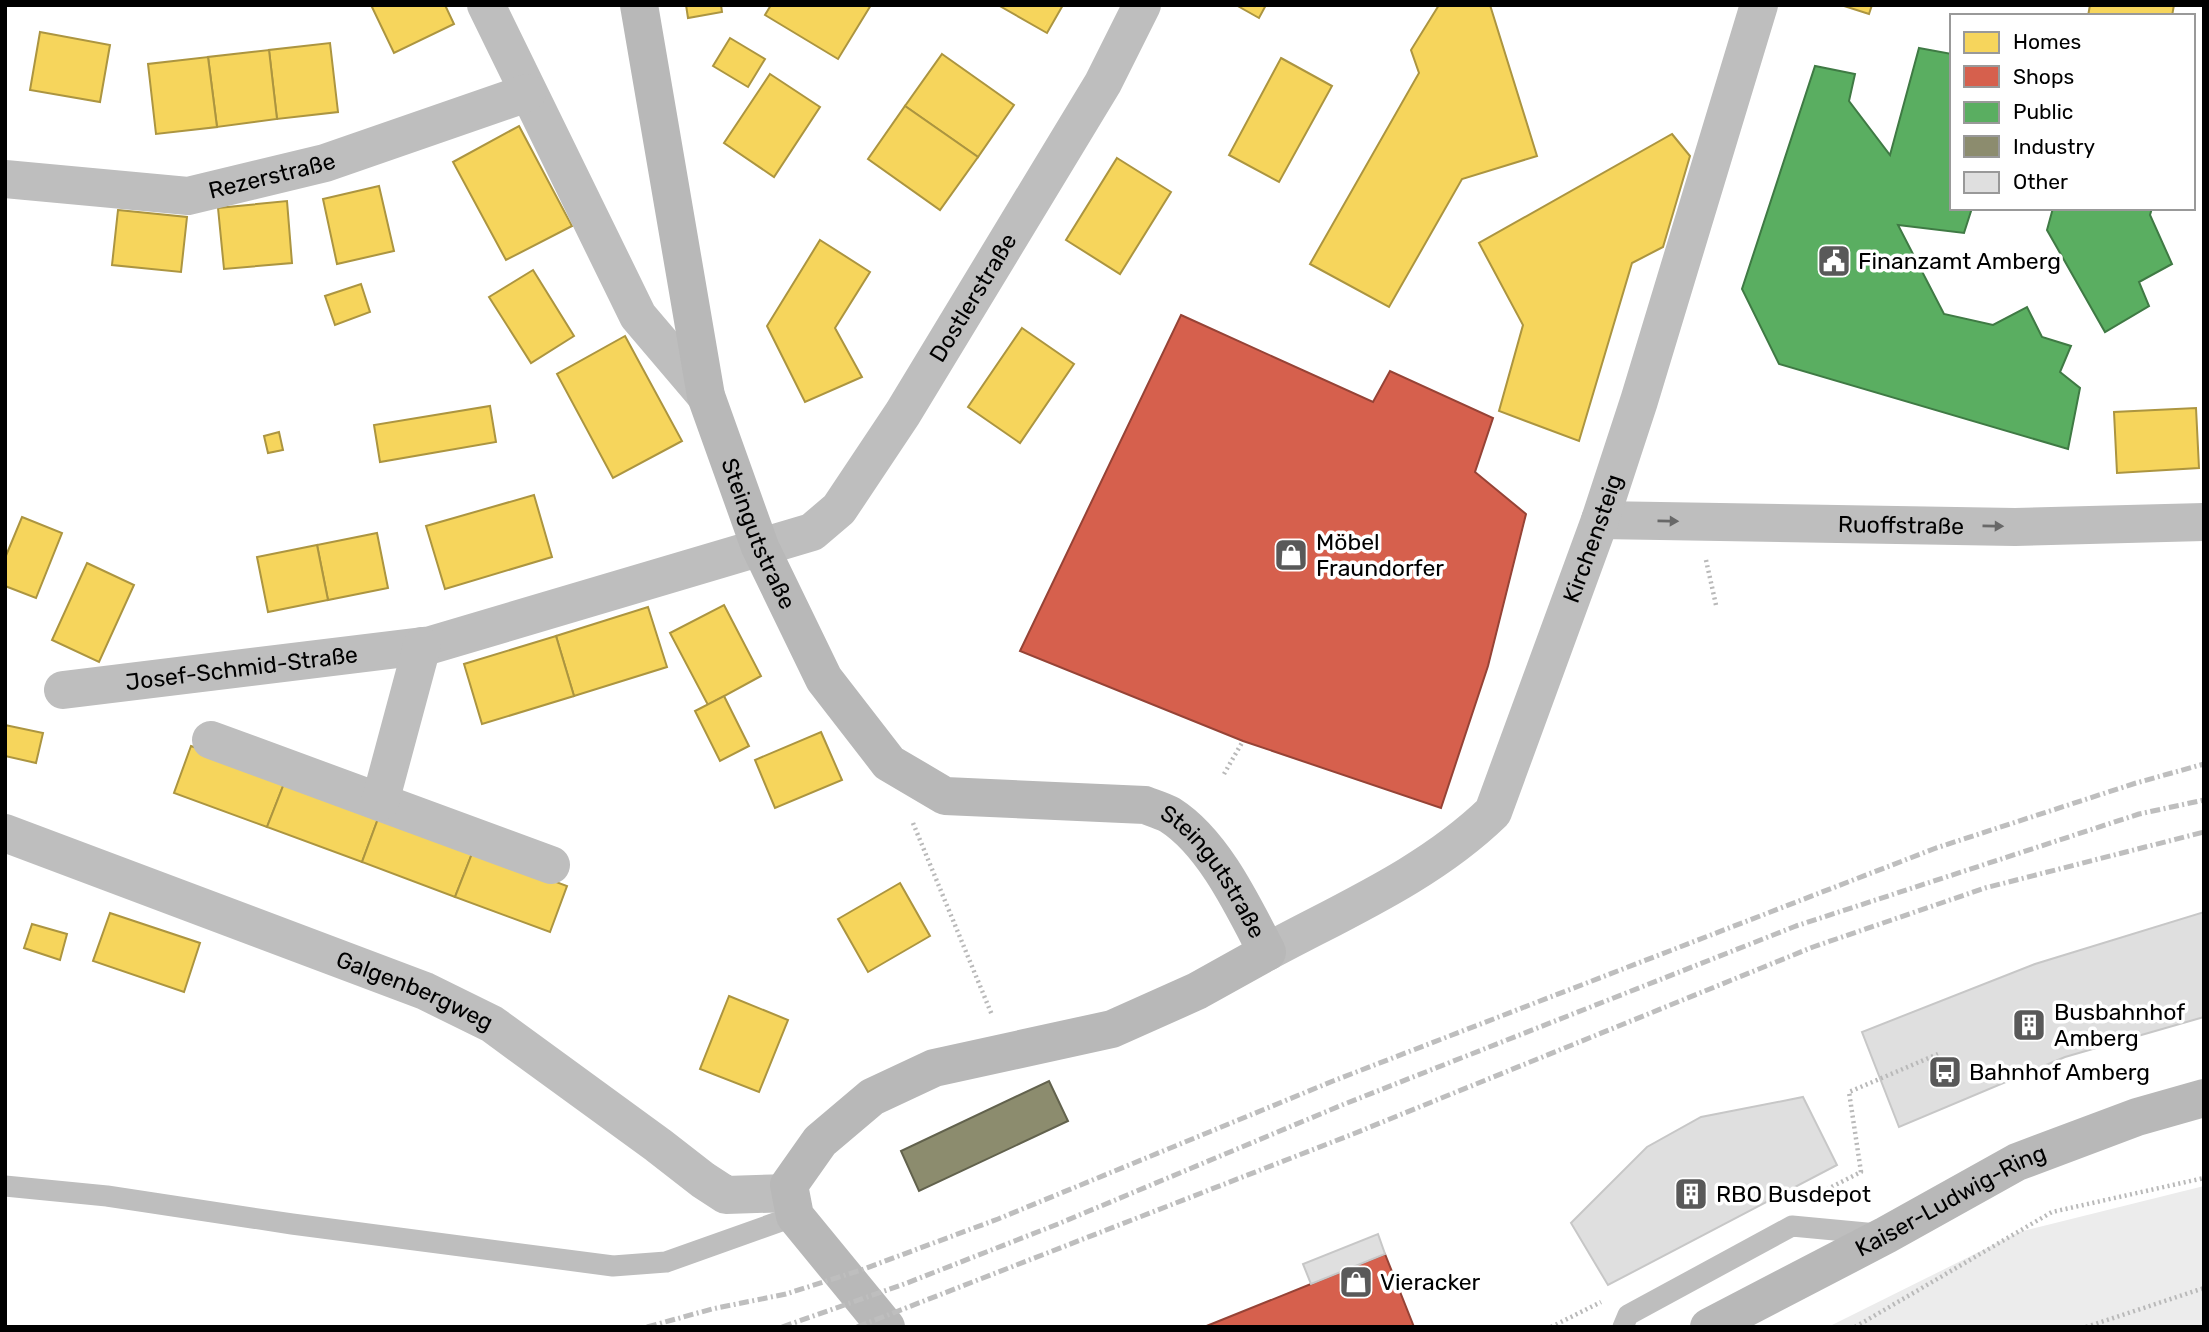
<svg xmlns="http://www.w3.org/2000/svg" width="2209" height="1332" viewBox="0 0 2209 1332" font-family="Rubik,sans-serif">
<style>
.green{fill:#ececec}
.homes{fill:#f6d55c;stroke:#ac9540;stroke-width:2}
.shops{fill:#d6604d;stroke:#964336;stroke-width:2}
.public{fill:#5aae61;stroke:#3f7a44;stroke-width:2}
.industry{fill:#8c8c6e;stroke:#62624d;stroke-width:2}
.building{fill:#dfdfdf;stroke:#c7c7c7;stroke-width:2}
.lines{fill:none;stroke-linecap:round;stroke-linejoin:round}
.path{stroke:#b9b9b9;stroke-width:4.5;stroke-dasharray:2 3.5;stroke-linecap:butt}
.lane{stroke:#bebebe;stroke-width:21}
.street{stroke:#bebebe;stroke-width:38}
.secondary{stroke:#b8b8b8;stroke-width:38}
.rail{stroke:#bebebe;stroke-width:5;stroke-dasharray:10 3.5 2 3.5;stroke-linecap:butt}
.oneway{fill:#686868}
.labels{text-anchor:middle;dominant-baseline:central;stroke-width:7;stroke-linejoin:round;paint-order:stroke}
.street-label{font-size:23px;fill:#000;stroke:#fff}
.poi-label{font-size:23px;fill:#000;stroke:#fff;text-anchor:start}
</style>
<rect width="100%" height="100%" fill="#fff"/>
<path class="green" d="M 2204,1186 L 2204,1327 L 1828,1327 L 2019,1232 Z"/>
<g class="homes">
<path d="M 371,5 L 445,5 L 454,24 L 394,53 Z"/>
<path d="M 686,5 L 721,5 L 722,12 L 688,18 Z"/>
<path d="M 771,5 L 871,5 L 838,59 L 765,15 Z"/>
<path d="M 998,5 L 1063,5 L 1047,33 Z"/>
<path d="M 1236,5 L 1266,5 L 1259,18 Z"/>
<path d="M 1439,5 L 1490,5 L 1537,156 L 1462,179 L 1389,307 L 1310,264 L 1419,73 L 1411,50 Z"/>
<path d="M 1841,5 L 1872,5 L 1869,14 Z"/>
<path d="M 2090,5 L 2174,5 L 2172,16 L 2088,16 Z"/>
<path d="M 40,32 L 110,45 L 100,102 L 30,90 Z"/>
<path d="M 730,38 L 765,59 L 748,87 L 713,66 Z"/>
<path d="M 330,43 L 338,112 L 277,119 L 269,50 Z"/>
<path d="M 269,50 L 277,119 L 217,127 L 208,57 Z"/>
<path d="M 942,54 L 1014,105 L 978,157 L 905,106 Z"/>
<path d="M 208,57 L 217,127 L 156,134 L 148,64 Z"/>
<path d="M 1281,58 L 1332,86 L 1279,182 L 1229,155 Z"/>
<path d="M 770,74 L 820,107 L 774,177 L 724,143 Z"/>
<path d="M 905,106 L 978,157 L 940,210 L 868,159 Z"/>
<path d="M 519,126 L 572,226 L 506,260 L 453,162 Z"/>
<path d="M 1672,134 L 1690,156 L 1663,247 L 1632,263 L 1579,441 L 1499,411 L 1523,325 L 1479,243 Z"/>
<path d="M 1117,158 L 1171,192 L 1120,274 L 1066,240 Z"/>
<path d="M 379,186 L 394,251 L 337,264 L 323,199 Z"/>
<path d="M 287,201 L 292,263 L 224,269 L 218,208 Z"/>
<path d="M 118,210 L 187,217 L 181,272 L 112,265 Z"/>
<path d="M 820,240 L 870,272 L 835,328 L 862,377 L 805,402 L 767,326 Z"/>
<path d="M 533,270 L 574,336 L 531,363 L 489,297 Z"/>
<path d="M 361,284 L 370,312 L 335,325 L 325,296 Z"/>
<path d="M 1022,328 L 1074,364 L 1020,443 L 968,407 Z"/>
<path d="M 625,336 L 682,441 L 613,478 L 557,374 Z"/>
<path d="M 490,406 L 496,442 L 380,462 L 374,425 Z"/>
<path d="M 2196,408 L 2199,468 L 2117,473 L 2114,412 Z"/>
<path d="M 279,432 L 283,450 L 268,453 L 264,436 Z"/>
<path d="M 534,495 L 552,557 L 445,589 L 426,526 Z"/>
<path d="M 22,517 L 62,533 L 36,598 L 5,586 L 5,558 Z"/>
<path d="M 377,533 L 388,588 L 328,600 L 317,545 Z"/>
<path d="M 317,545 L 328,600 L 268,612 L 257,557 Z"/>
<path d="M 87,563 L 134,585 L 99,662 L 52,640 Z"/>
<path d="M 724,605 L 761,676 L 708,705 L 670,633 Z"/>
<path d="M 648,607 L 667,667 L 574,696 L 556,636 Z"/>
<path d="M 556,636 L 574,696 L 482,724 L 464,664 Z"/>
<path d="M 724,696 L 749,746 L 720,761 L 695,711 Z"/>
<path d="M 5,725 L 43,733 L 36,763 L 5,756 Z"/>
<path d="M 821,732 L 842,780 L 775,808 L 755,760 Z"/>
<path d="M 191,746 L 285,781 L 267,827 L 174,793 Z"/>
<path d="M 285,781 L 379,816 L 362,862 L 267,827 Z"/>
<path d="M 379,816 L 473,851 L 455,897 L 362,862 Z"/>
<path d="M 473,851 L 567,886 L 550,932 L 455,897 Z"/>
<path d="M 900,883 L 930,936 L 868,972 L 838,919 Z"/>
<path d="M 110,913 L 200,943 L 184,992 L 93,961 Z"/>
<path d="M 32,924 L 67,934 L 60,960 L 24,948 Z"/>
<path d="M 729,996 L 788,1020 L 759,1092 L 700,1069 Z"/>
</g>
<g class="shops">
<path d="M 1181,315 L 1373,402 L 1390,371 L 1493,418 L 1475,472 L 1526,514 L 1488,666 L 1441,808 L 1243,741 L 1020,651 Z"/>
<path d="M 1385,1254 L 1414,1327 L 1204,1327 L 1311,1284 Z"/>
</g>
<g class="public">
<path d="M 1919,48 L 1952,54 L 1952,208 L 1972,208 L 1964,233 L 1898,225 L 1944,314 L 1993,325 L 2027,307 L 2042,337 L 2071,346 L 2060,372 L 2080,388 L 2068,449 L 1779,364 L 1742,289 L 1815,66 L 1855,74 L 1849,101 L 1890,155 Z"/>
<path d="M 2053,208 L 2152,208 L 2150,215 L 2172,264 L 2139,282 L 2149,306 L 2105,332 L 2047,230 Z"/>
</g>
<path class="industry" d="M 1049,1081 L 1068,1121 L 919,1191 L 901,1151 Z"/>
<g class="building">
<path d="M 2204,912 L 2204,1017 L 2065,1057 L 1899,1127 L 1862,1032 L 2035,964 Z"/>
<path d="M 1803,1097 L 1837,1165 L 1608,1285 L 1571,1223 L 1647,1147 L 1701,1117 Z"/>
<path d="M 1378,1234 L 1385,1254 L 1311,1284 L 1303,1264 Z"/>
</g>
<g class="lines">
<g class="path">
<path d="M 1706,560 L 1716,605"/>
<path d="M 1224,774 L 1243,741"/>
<path d="M 913,823 L 992,1015"/>
<path d="M 1812,1197 L 1861,1172 L 1849,1092 L 1938,1054"/>
<path d="M 1551,1327 L 1601,1302"/>
<path d="M 1855,1327 L 2052,1212 L 2204,1178"/>
<path d="M 2086,1327 L 2204,1288"/>
</g>
<g class="lane">
<path d="M 5,1186 L 107,1196 L 292,1224 L 613,1266 L 666,1262 L 795,1216"/>
<path d="M 1623,1327 L 1628,1315 L 1792,1226 L 1877,1234"/>
</g>
<g class="street">
<path d="M 486,5 L 638,316 L 706,396"/>
<path id="s1" d="M 5,179 L 188,196 L 325,163 L 527,93"/>
<path id="s2" d="M 1600,520 L 2015,527 L 2204,522"/>
<path id="s3" d="M 63,690 L 431,645 L 812,532 L 839,509 L 903,413 L 1103,83 L 1142,5"/>
<path d="M 211,740 L 551,865"/>
<path d="M 380,802 L 422,646"/>
<path id="s4" d="M 5,833 L 425,991 L 492,1024 L 658,1145 L 703,1180 L 726,1195 L 790,1193"/>
<path id="s5" d="M 1267,952 C 1345,910 1429,874 1493,812 L 1600,520 L 1639,401 L 1759,5"/>
</g>
<g class="secondary">
<path id="s6" d="M 639,5 L 706,396 L 760,547 L 824,679 L 889,763 L 945,796 L 1145,805 C 1153,808 1163,811 1170,815 C 1214,843 1244,908 1267,952 L 1197,991 L 1112,1029 L 934,1068 L 872,1097 L 820,1141 L 789,1185 L 795,1216 L 886,1327"/>
<path id="s7" d="M 1709,1327 L 1886,1235 L 2017,1162 L 2137,1117 L 2204,1098"/>
</g>
<g class="rail">
<path d="M 647,1327 L 712,1309 L 786,1294 L 861,1270 L 998,1219 L 1333,1081 L 1936,848 L 2136,783 L 2204,764"/>
<path d="M 782,1327 L 907,1283 L 1058,1224 L 1342,1105 L 1796,926 L 2139,814 L 2204,800"/>
<path d="M 857,1327 L 1353,1134 L 1813,947 L 1985,888 L 2204,832"/>
</g>
</g>
<defs><path id="oneway-solid" d="M-6-.8H1V-3.2L6.5 0L1 3.2V.8H-6Z" transform="scale(1.75)"/></defs>
<g class="oneway">
<use href="#oneway-solid" transform="translate(1668 521) rotate(1)"/>
<use href="#oneway-solid" transform="translate(1993 526) rotate(1)"/>
</g>
<defs>
<symbol id="civic-square" viewBox="-11 -11 22 22"><rect x="-9" y="-9" width="18" height="18" rx="4" fill="#595959" stroke="#fff"/><path d="M-.6-6.5H3V-4.5H.6V-3L4-1V1h2V6H-6V1h2V-1L-.6-3ZM-1.2 2.5V6h2.4V2.5Z" fill="#fff"/></symbol>
<symbol id="shop-square" viewBox="-11 -11 22 22"><rect x="-9" y="-9" width="18" height="18" rx="4" fill="#595959" stroke="#fff"/><path d="M-5-2.5h2.3a2.7 3.5 0 0 1 5.4 0H5L5.5 6h-11ZM-1.5-2.5h3a1.5 2.3 0 0 0-3 0Z" fill="#fff"/></symbol>
<symbol id="building-square" viewBox="-11 -11 22 22"><rect x="-9" y="-9" width="18" height="18" rx="4" fill="#595959" stroke="#fff"/><path d="M-4-6H4V6H1V3H-1V6H-4ZM-2.5-4.3h1.7v1.8h-1.7ZM.8-4.3h1.7v1.8H.8ZM-2.5-1h1.7V.8h-1.7ZM.8-1h1.7V.8H.8Z" fill="#fff"/></symbol>
<symbol id="bus-square" viewBox="-11 -11 22 22"><rect x="-9" y="-9" width="18" height="18" rx="4" fill="#595959" stroke="#fff"/><path d="M-5-6H5V4H4V6H2V4H-2V6H-4V4H-5ZM-3.5-4V0h7V-4ZM-3.5 1.2v1.5H-2V1.2ZM2 1.2v1.5H3.5V1.2Z" fill="#fff"/></symbol>
</defs>
<g fill-rule="evenodd">
<use href="#civic-square" x="1815" y="242" width="38" height="38"/>
<use href="#shop-square" x="1272" y="536" width="38" height="38"/>
<use href="#building-square" x="2010" y="1006" width="38" height="38"/>
<use href="#bus-square" x="1926" y="1053" width="38" height="38"/>
<use href="#building-square" x="1672" y="1175" width="38" height="38"/>
<use href="#shop-square" x="1337" y="1263" width="38" height="38"/>
</g>
<g class="labels">
<g class="street-label">
<text stroke="none"><textPath href="#s1" startOffset="270">Rezerstraße</textPath></text>
<text stroke="none"><textPath href="#s3" startOffset="1054">Dostlerstraße</textPath></text>
<text stroke="none"><textPath href="#s2" startOffset="301">Ruoffstraße</textPath></text>
<text stroke="none"><textPath href="#s6" startOffset="544">Steingutstraße</textPath></text>
<text stroke="none"><textPath href="#s5" startOffset="558">Kirchensteig</textPath></text>
<text stroke="none"><textPath href="#s3" startOffset="180">Josef-Schmid-Straße</textPath></text>
<text stroke="none"><textPath href="#s6" startOffset="1174">Steingutstraße</textPath></text>
<text stroke="none"><textPath href="#s4" startOffset="439">Galgenbergweg</textPath></text>
<text stroke="none"><textPath href="#s7" startOffset="273">Kaiser-Ludwig-Ring</textPath></text>
</g>
<g class="poi-label">
<text x="1858" y="261">Finanzamt Amberg</text>
<text x="1316" y="542">Möbel<tspan x="1316" dy="26">Fraundorfer</tspan></text>
<text x="2054" y="1012">Busbahnhof<tspan x="2054" dy="26">Amberg</tspan></text>
<text x="1969" y="1072">Bahnhof Amberg</text>
<text x="1716" y="1194">RBO Busdepot</text>
<text x="1380" y="1282">Vieracker</text>
</g>
</g>
<rect width="2209" height="1332" fill="none" stroke="#000000" stroke-width="14"/>
<rect x="1950" y="14" width="245" height="196" fill="#ffffff" stroke="#999999" stroke-width="2"/>
<rect x="1964" y="32" width="35" height="21" fill="#f6d55c" stroke="#999999" stroke-width="2"/>
<text x="2013" y="49" font-size="21" fill="#000000">Homes</text>
<rect x="1964" y="66" width="35" height="21" fill="#d6604d" stroke="#999999" stroke-width="2"/>
<text x="2013" y="84" font-size="21" fill="#000000">Shops</text>
<rect x="1964" y="102" width="35" height="21" fill="#5aae61" stroke="#999999" stroke-width="2"/>
<text x="2013" y="119" font-size="21" fill="#000000">Public</text>
<rect x="1964" y="136" width="35" height="21" fill="#8c8c6e" stroke="#999999" stroke-width="2"/>
<text x="2013" y="154" font-size="21" fill="#000000">Industry</text>
<rect x="1964" y="172" width="35" height="21" fill="#dfdfdf" stroke="#999999" stroke-width="2"/>
<text x="2013" y="189" font-size="21" fill="#000000">Other</text>
</svg>
